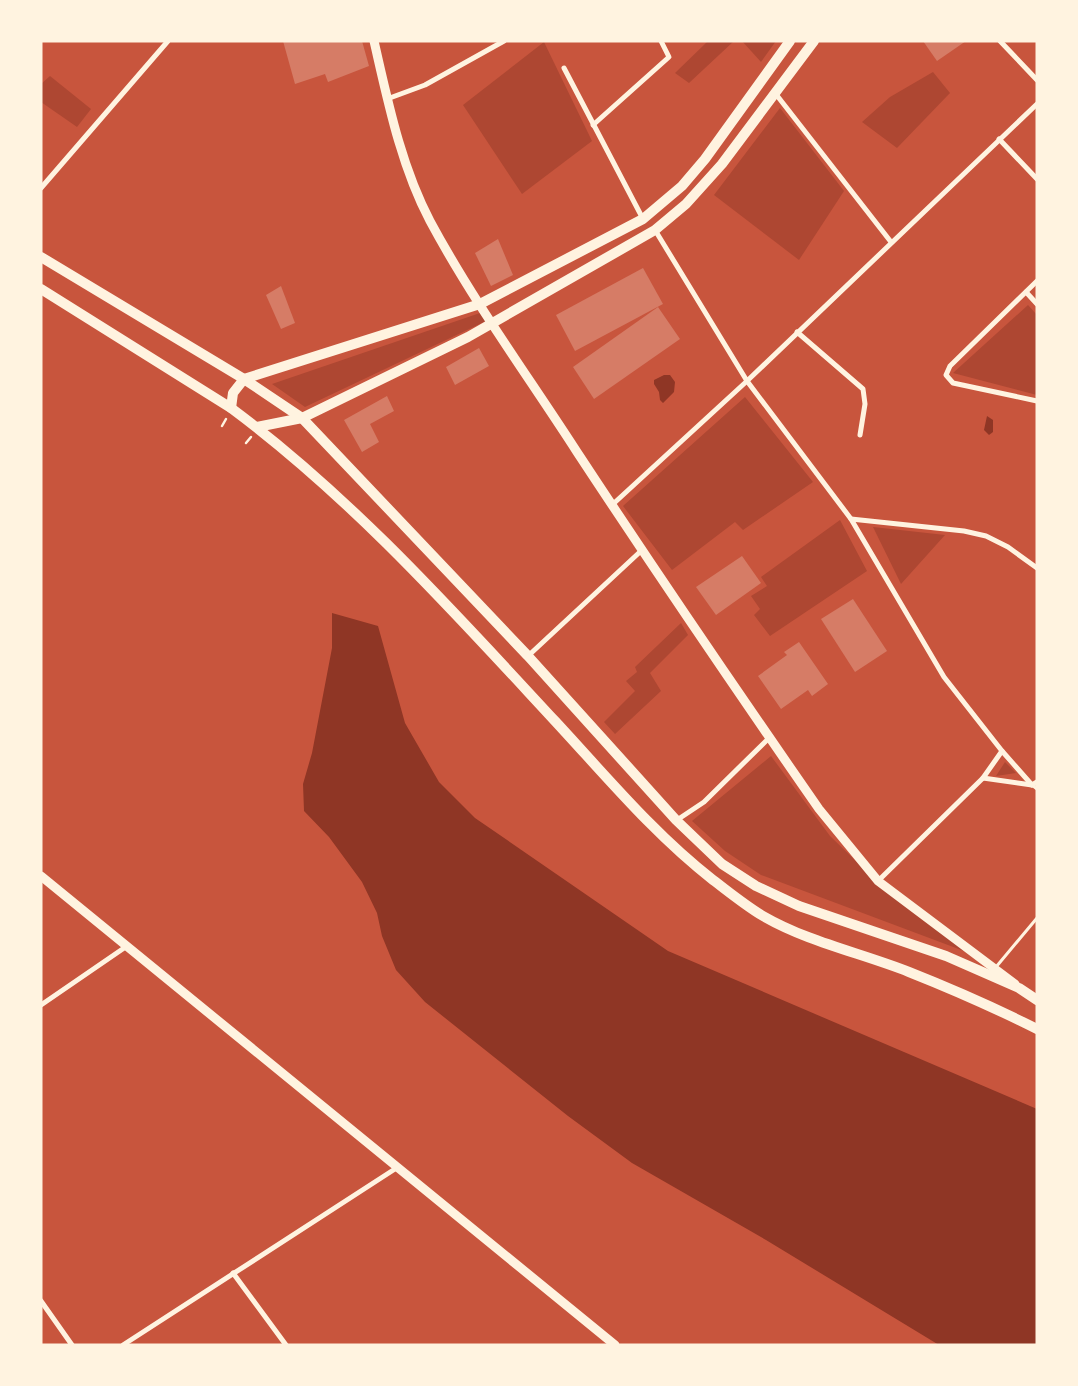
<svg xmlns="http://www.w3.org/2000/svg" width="1078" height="1386" viewBox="0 0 1078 1386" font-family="'Zilla Slab',serif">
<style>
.green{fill:#ae4732}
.water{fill:#8f3625}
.building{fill:#d67c66}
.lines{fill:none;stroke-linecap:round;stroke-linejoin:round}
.path{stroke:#fff3e0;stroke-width:2.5}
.service{stroke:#fff3e0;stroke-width:3}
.minor{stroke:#fff3e0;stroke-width:5}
.tertiary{stroke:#fff3e0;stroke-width:9}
.primary{stroke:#fff3e0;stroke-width:10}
</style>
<rect width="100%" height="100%" fill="#c8553d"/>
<g class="green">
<path d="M 708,41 L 734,41 L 689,83 L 675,73 Z"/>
<path d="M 742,41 L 776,41 L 761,62 Z"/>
<path d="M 544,42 L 592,141 L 522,194 L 463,105 Z"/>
<path d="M 933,72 L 950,93 L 897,148 L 862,122 L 890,97 Z"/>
<path d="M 50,76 L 91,109 L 77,127 L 41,102 L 41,84 Z"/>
<path d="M 780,108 L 844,191 L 799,260 L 714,195 Z"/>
<path d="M 1028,305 L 1037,315 L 1037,395 L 953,373 Z"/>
<path d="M 480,313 L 486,321 L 305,407 L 272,384 Z"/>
<path d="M 745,397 L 813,482 L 743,530 L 735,522 L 672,570 L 623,506 Z"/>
<path d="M 840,520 L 867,571 L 770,636 L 754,615 L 760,609 L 751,596 L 767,586 L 761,577 Z"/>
<path d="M 873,527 L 945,535 L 901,584 Z"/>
<path d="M 681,623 L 688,635 L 650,673 L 661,691 L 615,734 L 604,722 L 635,691 L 626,681 L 637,672 L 635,667 Z"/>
<path d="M 771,756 L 830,836 L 893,897 L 972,954 L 761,875 L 725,851 L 692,821 Z"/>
<path d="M 1005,762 L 1016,773 L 996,776 Z"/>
</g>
<g class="water">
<path d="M 664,375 L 670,375 L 675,382 L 674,392 L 663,403 L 660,400 L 659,392 L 654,384 L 654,380 Z"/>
<path d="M 987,416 L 993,420 L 993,432 L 989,435 L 984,430 Z"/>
<path d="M 332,613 L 378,626 L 405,723 L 439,782 L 475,818 L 668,951 L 1037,1109 L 1037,1345 L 939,1345 L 766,1240 L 632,1163 L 568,1116 L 425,1002 L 396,970 L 382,936 L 377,913 L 362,882 L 329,837 L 304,811 L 303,784 L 312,753 L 332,648 Z"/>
</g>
<g class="building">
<path d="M 283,41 L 362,41 L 369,66 L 328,82 L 325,74 L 295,84 Z"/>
<path d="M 923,41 L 966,41 L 937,61 Z"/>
<path d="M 498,239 L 513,275 L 491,286 L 475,253 Z"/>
<path d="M 643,268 L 663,304 L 575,351 L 556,315 Z"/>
<path d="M 281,286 L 295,323 L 281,329 L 266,295 Z"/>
<path d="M 658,307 L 680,339 L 594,399 L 573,367 Z"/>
<path d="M 479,348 L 489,366 L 455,385 L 446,367 Z"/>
<path d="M 387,396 L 394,411 L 370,424 L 379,442 L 362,452 L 344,420 Z"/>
<path d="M 742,556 L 761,583 L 716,615 L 696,587 Z"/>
<path d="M 853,599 L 887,651 L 855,672 L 821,619 Z"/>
<path d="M 799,642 L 828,684 L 812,696 L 808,690 L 781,709 L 758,676 L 787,655 L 784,652 Z"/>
</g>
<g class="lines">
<g class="path">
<path d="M 222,426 L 226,419"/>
<path d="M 246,443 L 251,437"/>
</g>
<g class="service">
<path d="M 1032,785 L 1037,789"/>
<path d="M 996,967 L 1037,918"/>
</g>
<g class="minor">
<path d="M 1000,41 L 1037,80"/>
<path d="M 564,68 L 643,219"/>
<path d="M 775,93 L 891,242"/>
<path d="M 387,99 L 425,85 L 504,41"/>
<path d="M 593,125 L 669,57 L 661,41"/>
<path d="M 999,139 L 1037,179"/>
<path d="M 41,188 L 168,41"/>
<path d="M 655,230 L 747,381 L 851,519 L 944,677 L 1002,751 L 1032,785"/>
<path d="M 1037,281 L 950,366 L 946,375 L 953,383 L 1037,401"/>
<path d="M 1026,292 L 1037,304"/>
<path d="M 797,332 L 863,389 L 865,404 L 860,435"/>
<path d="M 612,505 L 747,381 L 1037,104"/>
<path d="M 851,519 L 964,531 L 986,536 L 1008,547 L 1037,568"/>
<path d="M 528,656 L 642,550"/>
<path d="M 983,778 L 1002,751"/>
<path d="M 677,820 L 704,802 L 769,738"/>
<path d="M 878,881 L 983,778 L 1032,785 L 1037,782"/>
<path d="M 41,1005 L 127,946"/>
<path d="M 233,1273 L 286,1345"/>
<path d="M 41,1301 L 72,1345"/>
<path d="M 123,1345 L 398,1167"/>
</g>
<g class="tertiary">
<path d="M 374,41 C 388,102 401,166 430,221 C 473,301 528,376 577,452 C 656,572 737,691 819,809 L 878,881 L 1015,984"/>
<path d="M 41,876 L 615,1345"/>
</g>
<g class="primary">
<path d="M 41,257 L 244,379 L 302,418 L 528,656 L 676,820 L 722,864 L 756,886 L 799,906 L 946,956 L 1019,988 L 1037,1000"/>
<path d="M 41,289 L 231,408 C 352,498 453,611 555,721 C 606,776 654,834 713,880 C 729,892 746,906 763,916 C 808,942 861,953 909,972 C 952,989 995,1008 1037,1029"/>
<path d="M 231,408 L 233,393 L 244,379 L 480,304 L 643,219 L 682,186 L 705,159 L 790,41"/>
<path d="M 257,427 L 302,418 L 468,337 L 655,230 L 686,204 L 722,164 L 814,41"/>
</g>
</g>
<rect width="1078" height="1386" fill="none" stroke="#fff3e0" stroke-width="85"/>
</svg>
